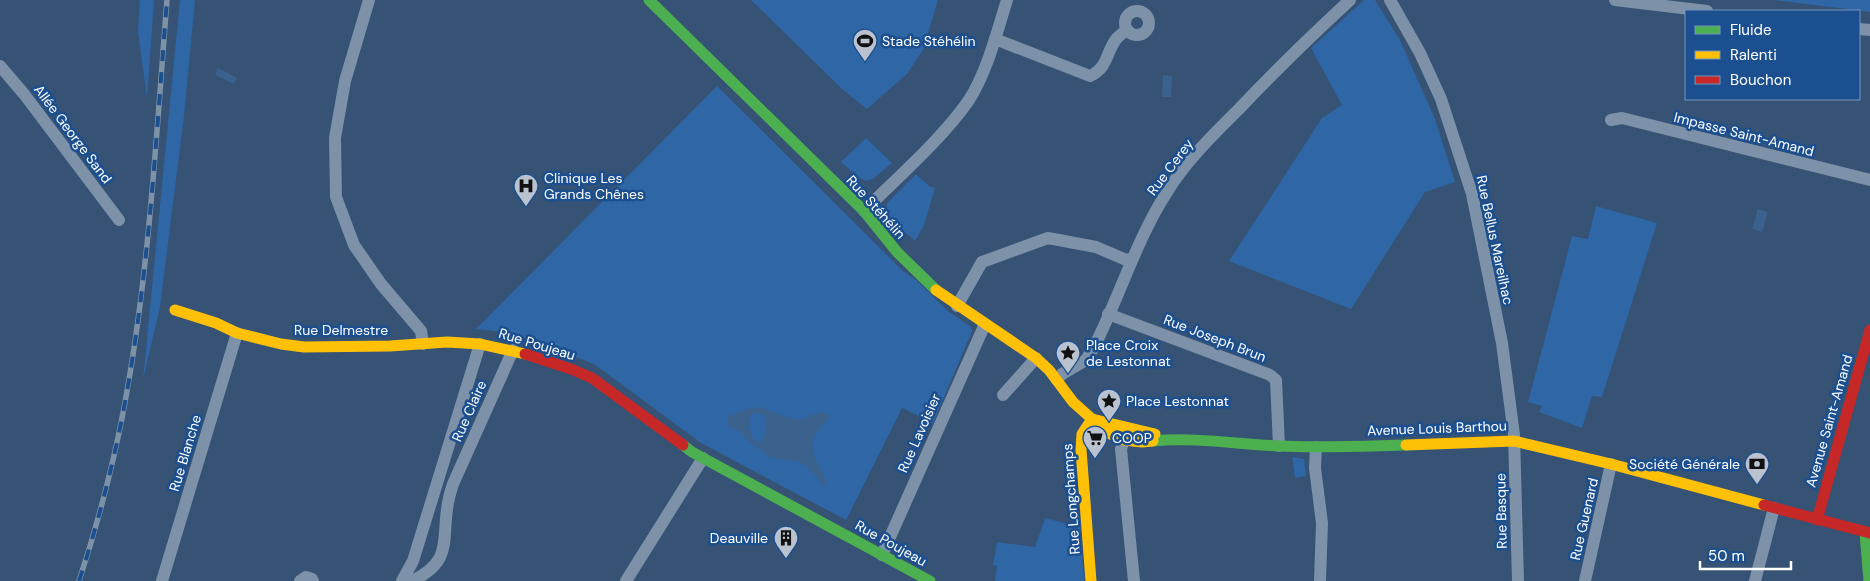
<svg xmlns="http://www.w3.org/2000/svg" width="1870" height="581" viewBox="0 0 1870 581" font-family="'DM Sans',sans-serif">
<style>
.green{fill:#2f66a5}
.water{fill:#3b618d;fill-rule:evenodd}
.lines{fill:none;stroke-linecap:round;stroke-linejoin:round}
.street{stroke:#7d92a8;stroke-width:12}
.fast{stroke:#4caf50;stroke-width:11}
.slow{stroke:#ffc107;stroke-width:11}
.jam{stroke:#c62828;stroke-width:11}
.rail-casing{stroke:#7e92a7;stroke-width:5.5}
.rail{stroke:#1b4f8f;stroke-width:4;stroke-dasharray:11;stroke-linecap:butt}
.labels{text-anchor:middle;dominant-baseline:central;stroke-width:5;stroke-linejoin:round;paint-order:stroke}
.poi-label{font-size:14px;fill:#fff;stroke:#1b4f8f;text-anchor:start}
.street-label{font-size:14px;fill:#fff;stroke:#1b4f8f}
</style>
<rect width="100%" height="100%" fill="#365274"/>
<g class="green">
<path d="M 140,0 L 154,0 L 147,99 L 138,31 Z"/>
<path d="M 180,0 L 195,0 L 184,116 L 160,307 L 143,380 Z"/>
<path d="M 751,0 L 938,0 L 923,50 L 907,74 L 867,109 L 842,89 Z"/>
<path d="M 1364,0 L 1375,0 L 1400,40 L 1435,119 L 1455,182 L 1425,192 L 1351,309 L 1229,261 L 1322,118 L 1342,105 L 1311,48 Z"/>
<path d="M 1773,0 L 1870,0 L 1870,12 Z"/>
<path d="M 717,86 L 903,271 L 916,280 L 948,311 L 971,327 L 972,331 L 933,423 L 902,408 L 846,520 L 701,443 L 594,364 L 512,333 L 476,329 Z"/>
<path d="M 866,138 L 892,163 L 873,179 L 866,181 L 859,178 L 841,162 Z"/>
<path d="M 916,174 L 929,186 L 935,188 L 924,225 L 915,241 C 905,231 884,218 887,203 Z"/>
<path d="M 1596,206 L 1657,223 L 1602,397 L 1592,396 L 1582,428 L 1539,412 L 1542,406 L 1528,402 L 1572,236 L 1588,239 Z"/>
<path d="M 1292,457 L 1304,459 L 1306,476 L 1295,478 Z"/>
<path d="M 1045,518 L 1080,527 L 1084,581 L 995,581 L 997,566 L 993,565 L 997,542 L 1035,547 Z"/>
</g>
<g class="water">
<path d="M 218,68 L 237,78 L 234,84 L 215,75 Z"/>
<path d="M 1163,75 L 1172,76 L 1171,97 L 1162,97 Z"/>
<path d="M 1758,209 L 1768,212 L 1762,232 L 1752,229 Z"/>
<path d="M 760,407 L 795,420 C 807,420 819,408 829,415 L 828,419 C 824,424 817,430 814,437 C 807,452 824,471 827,486 L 824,486 L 807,466 L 795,461 L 771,458 L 750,443 L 741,432 L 728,426 L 728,417 L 744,410 ZM 756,412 L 765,416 L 766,429 L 762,441 L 755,441 C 751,438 748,424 750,418 C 751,414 753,414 756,412 Z"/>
</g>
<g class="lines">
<g class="street">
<path d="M 369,0 L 345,81 L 335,138 L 336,197 L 354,245 L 381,284 L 421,331 L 423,344"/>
<path d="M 1390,0 L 1420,53 L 1441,99 L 1472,194 L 1502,343 L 1514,435 L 1518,581"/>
<path d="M 1615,0 L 1707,11"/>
<circle cx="1137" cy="23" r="12"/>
<path d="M 1859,29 L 1870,30"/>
<path d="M 995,39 L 1090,76 C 1109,67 1106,51 1117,38 C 1120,35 1124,32 1127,30"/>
<path d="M 0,66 L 24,94 L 119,220"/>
<path d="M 1611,120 L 1622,118 L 1870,180"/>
<path d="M 864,211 C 898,177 942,139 969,100 C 987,72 997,32 1007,0"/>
<path d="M 957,306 L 982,262 L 1048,238 L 1096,247 L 1124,259 L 1131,260"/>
<path d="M 1108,314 L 1270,375 L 1276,380 L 1279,446"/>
<path d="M 1057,380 L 1062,374 L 1086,360 L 1094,347 C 1120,296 1136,240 1167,192 C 1186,161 1213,135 1239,109 C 1275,71 1312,35 1350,0"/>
<path d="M 1003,395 L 1036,358"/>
<path d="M 1124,440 L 1121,449 L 1134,581"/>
<path d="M 1316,447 L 1315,468 L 1322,523 L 1320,581"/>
<path d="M 882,555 L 985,324"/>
<path d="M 162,581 L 237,333"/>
<path d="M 300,581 L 306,577 L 312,579 L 313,581"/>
<path d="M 402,581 L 413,561 L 480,344"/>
<path d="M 412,581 C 454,561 441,540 448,503 C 449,497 451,490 453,484 L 513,350"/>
<path d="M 626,581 L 703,458"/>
<path d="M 1585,581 L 1611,464"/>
<path d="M 1755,581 L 1774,508"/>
</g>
<g class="fast">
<path d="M 649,0 L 864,211 L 897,252 L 936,290"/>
<path d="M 1153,441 C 1195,437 1237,444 1279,446 C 1321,448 1364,446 1406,445"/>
<path d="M 683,445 L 692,452 L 930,581"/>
<path d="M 1865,533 L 1869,581"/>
</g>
<g class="slow">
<path d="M 936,290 L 1036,358 L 1049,370 L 1073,402 L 1092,419 L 1101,430 L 1124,440 L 1142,442 L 1153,441"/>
<path d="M 175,310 L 216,323 L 237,333 L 281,344 L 304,347 L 390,346 L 447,342 L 480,344 L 525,354"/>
<path d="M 1092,419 L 1155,434"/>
<path d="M 1406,445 L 1514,441 L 1611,464 L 1764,505"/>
<path d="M 1091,581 L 1081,450 L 1082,434 L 1092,419"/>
</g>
<g class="jam">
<path d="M 525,354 L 571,369 L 592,378 L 683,445"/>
<path d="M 1764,505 L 1870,533"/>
<path d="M 1817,520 L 1870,330"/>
</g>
<defs>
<path id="rail" d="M 79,581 C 97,526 112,470 123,413 C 149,277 156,138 167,0"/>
</defs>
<use href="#rail" class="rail-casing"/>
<use href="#rail" class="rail"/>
</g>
<defs>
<symbol id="stadium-pin" viewBox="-11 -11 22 30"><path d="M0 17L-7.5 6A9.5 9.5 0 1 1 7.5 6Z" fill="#b9c2ce" stroke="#1b4f8f"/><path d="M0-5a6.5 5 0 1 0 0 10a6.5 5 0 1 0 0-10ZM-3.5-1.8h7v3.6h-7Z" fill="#111"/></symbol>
<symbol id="hospital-pin" viewBox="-11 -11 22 30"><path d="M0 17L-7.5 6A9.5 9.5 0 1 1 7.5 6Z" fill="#b9c2ce" stroke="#1b4f8f"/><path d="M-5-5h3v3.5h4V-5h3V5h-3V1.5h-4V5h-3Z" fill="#111"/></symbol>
<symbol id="sight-pin" viewBox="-11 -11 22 30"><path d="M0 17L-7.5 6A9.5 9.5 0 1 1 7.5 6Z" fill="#b9c2ce" stroke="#1b4f8f"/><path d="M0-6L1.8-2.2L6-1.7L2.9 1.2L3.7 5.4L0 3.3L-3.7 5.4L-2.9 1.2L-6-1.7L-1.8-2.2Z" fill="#111"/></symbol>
<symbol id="supermarket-pin" viewBox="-11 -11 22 30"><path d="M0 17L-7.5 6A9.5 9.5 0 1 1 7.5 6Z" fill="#b9c2ce" stroke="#1b4f8f"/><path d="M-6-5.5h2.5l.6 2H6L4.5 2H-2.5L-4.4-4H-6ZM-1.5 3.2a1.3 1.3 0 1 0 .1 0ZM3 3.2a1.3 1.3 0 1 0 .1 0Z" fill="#111"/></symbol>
<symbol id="bank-pin" viewBox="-11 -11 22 30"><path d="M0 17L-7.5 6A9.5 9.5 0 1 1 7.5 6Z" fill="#b9c2ce" stroke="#1b4f8f"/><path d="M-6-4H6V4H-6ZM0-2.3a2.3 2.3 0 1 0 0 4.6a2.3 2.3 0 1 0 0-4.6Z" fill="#111"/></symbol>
<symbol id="building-pin" viewBox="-11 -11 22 30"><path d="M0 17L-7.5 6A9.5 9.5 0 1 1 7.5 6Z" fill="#b9c2ce" stroke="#1b4f8f"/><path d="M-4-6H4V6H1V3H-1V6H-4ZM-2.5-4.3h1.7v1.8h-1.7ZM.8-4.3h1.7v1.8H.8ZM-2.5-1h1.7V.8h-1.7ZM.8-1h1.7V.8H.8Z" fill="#111"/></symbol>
</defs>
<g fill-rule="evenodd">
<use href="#stadium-pin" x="851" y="27" width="28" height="38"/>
<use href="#hospital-pin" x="512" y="172" width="28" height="38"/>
<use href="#sight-pin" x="1054" y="339" width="28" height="38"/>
<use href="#sight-pin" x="1095" y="387" width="28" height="38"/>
<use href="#supermarket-pin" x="1081" y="424" width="28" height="38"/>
<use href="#bank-pin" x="1743" y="450" width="28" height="38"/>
<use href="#building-pin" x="772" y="524" width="28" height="38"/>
</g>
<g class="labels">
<g class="poi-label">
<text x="882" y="41">Stade Stéhélin</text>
<text x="544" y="178">Clinique Les<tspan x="544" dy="16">Grands Chênes</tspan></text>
<text x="1086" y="345">Place Croix<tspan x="1086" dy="16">de Lestonnat</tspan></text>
<text x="1126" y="401">Place Lestonnat</text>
<text x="1112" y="438">COOP</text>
<text x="1740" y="464" text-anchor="end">Société Générale</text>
<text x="768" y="538" text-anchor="end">Deauville</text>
</g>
<g class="street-label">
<text transform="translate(73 134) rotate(53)">Allée George Sand</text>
<text transform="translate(1744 134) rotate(14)">Impasse Saint-Amand</text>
<text transform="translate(1170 167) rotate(-53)">Rue Cerey</text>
<text transform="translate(876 207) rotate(48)">Rue Stéhélin</text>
<text transform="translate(1495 240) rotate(78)">Rue Bellus Mareilhac</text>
<text x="341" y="330">Rue Delmestre</text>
<text transform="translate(1215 338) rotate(21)">Rue Joseph Brun</text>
<text transform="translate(537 344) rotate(17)">Rue Poujeau</text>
<text transform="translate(469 411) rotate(-66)">Rue Claire</text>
<text transform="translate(1829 421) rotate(-74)">Avenue Saint-Amand</text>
<text transform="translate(1437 428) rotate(-2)">Avenue Louis Barthou</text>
<text transform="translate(919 433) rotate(-66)">Rue Lavoisier</text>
<text transform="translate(185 453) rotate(-73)">Rue Blanche</text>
<text transform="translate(1071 499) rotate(-94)">Rue Longchamps</text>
<text transform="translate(1501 511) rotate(-91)">Rue Basque</text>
<text transform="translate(1584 519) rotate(-77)">Rue Guenard</text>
<text transform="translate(891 543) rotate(29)">Rue Poujeau</text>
</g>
</g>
<rect x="1685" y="10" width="175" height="90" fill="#1b4f8f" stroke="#7695bc"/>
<rect x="1695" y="26" width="25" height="8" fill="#4caf50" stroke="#7695bc"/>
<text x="1730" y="35" font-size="15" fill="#ffffff">Fluide</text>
<rect x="1695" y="51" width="25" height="8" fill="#ffc107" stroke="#7695bc"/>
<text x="1730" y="60" font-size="15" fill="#ffffff">Ralenti</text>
<rect x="1695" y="76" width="25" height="8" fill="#c62828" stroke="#7695bc"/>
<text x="1730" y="85" font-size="15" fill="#ffffff">Bouchon</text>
<path d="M1700 561v8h91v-8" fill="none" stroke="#ffffff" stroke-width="2.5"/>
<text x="1708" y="561" font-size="15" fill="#ffffff" stroke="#1b4f8f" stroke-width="4" paint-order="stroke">50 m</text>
</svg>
